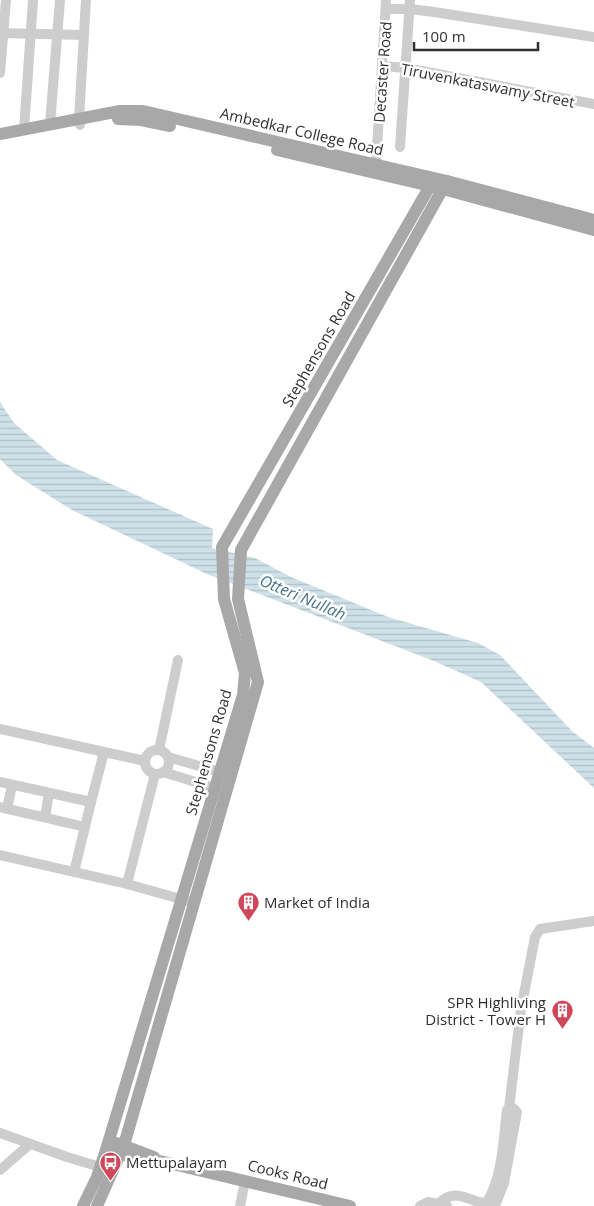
<svg xmlns="http://www.w3.org/2000/svg" width="594" height="1206" viewBox="0 0 594 1206" font-family="'Open Sans',sans-serif">
<style>
.water{fill:url(#water-rules)}
.lines{fill:none;stroke-linecap:round;stroke-linejoin:round}
.minor{stroke:#cdcdcd;stroke-width:10}
.major{stroke:#a8a8a8;stroke-width:12}
.labels{text-anchor:middle;dominant-baseline:central;stroke-width:5;stroke-linejoin:round;paint-order:stroke}
.street-label{font-size:15px;fill:#303030;stroke:#fff}
.poi-label{font-size:15px;fill:#303030;stroke:#fff;text-anchor:start}
.water-label{font-size:16px;font-style:italic;fill:#467389;stroke:#fff}
</style>
<defs>
<pattern id="water-rules" width="6" height="5" patternUnits="userSpaceOnUse" patternTransform="scale(1.25)"><rect width="6" height="5" fill="#cee0e8"/><path d="M0 2.5h6" fill="none" stroke="#b1c0c7"/></pattern>
</defs>
<rect width="100%" height="100%" fill="#fff"/>
<path class="water" d="M 0,402 L 14,423 L 57,460 L 213,529 L 212,548 L 255,558 L 291,577 L 388,617 L 478,643 L 500,655 L 572,731 L 594,748 L 594,788 L 481,682 L 434,661 L 207,574 L 72,510 L 16,475 L 0,459 Z"/>
<g class="lines">
<g class="minor">
<path d="M 386,9 L 409,9 L 434,12 L 594,37"/>
<path d="M 0,33 L 84,35"/>
<path d="M 382,66 L 406,68 L 594,104"/>
<path d="M 0,73 L 6,0"/>
<path d="M 50,124 L 60,0"/>
<path d="M 80,125 L 79,119 L 86,0"/>
<path d="M 24,130 L 33,0"/>
<path d="M 400,147 L 410,0"/>
<path d="M 373,170 L 376,164 L 386,0"/>
<path d="M 0,729 L 145,761"/>
<path d="M 159,750 L 178,660"/>
<circle cx="157" cy="762" r="12"/>
<path d="M 168,757 L 220,772"/>
<path d="M 163,772 L 215,788"/>
<path d="M 0,782 L 91,802 L 104,752"/>
<path d="M 0,807 L 85,827"/>
<path d="M 7,809 L 12,785"/>
<path d="M 45,817 L 49,793"/>
<path d="M 0,855 L 127,884 L 188,901"/>
<path d="M 74,872 L 91,802"/>
<path d="M 127,884 L 155,774"/>
<path d="M 509,1108 L 521,1009 L 535,937 L 540,929 L 594,921"/>
<path d="M 0,1133 L 67,1157 L 107,1169"/>
<path d="M 0,1170 L 30,1144"/>
<path d="M 438,1204 C 458,1184 472,1206 487,1202 C 503,1176 503,1140 507,1110 L 509,1108 L 513,1108 L 517,1112 L 504,1183 L 495,1206"/>
<path d="M 240,1206 L 245,1181"/>
<path d="M 420,1206 L 428,1202 L 447,1206"/>
</g>
<g class="major">
<path d="M 118,119 L 141,120 L 170,126"/>
<path d="M 0,134 L 120,111 L 143,111 L 447,181 L 594,220"/>
<path d="M 277,150 L 443,189 L 594,230"/>
<path d="M 117,1143 L 154,1157"/>
<path d="M 115,1152 L 150,1163 L 160,1161 L 350,1206"/>
<path d="M 83,1206 L 97,1177 L 106,1150 L 243,695 L 245,673 L 224,599 L 222,547 L 430,186 L 432,178"/>
<path d="M 97,1206 L 124,1145 L 258,682 L 238,599 L 241,550 L 447,181"/>
</g>
</g>
<defs>
<symbol id="building-pin" viewBox="-11 -11 22 30"><path d="M0 17L-7.5 6A9.5 9.5 0 1 1 7.5 6Z" fill="#d1475a" stroke="#fff"/><path d="M-4-6H4V6H1V3H-1V6H-4ZM-2.5-4.3h1.7v1.8h-1.7ZM.8-4.3h1.7v1.8H.8ZM-2.5-1h1.7V.8h-1.7ZM.8-1h1.7V.8H.8Z" fill="#fff"/></symbol>
<symbol id="bus-pin" viewBox="-11 -11 22 30"><path d="M0 17L-7.5 6A9.5 9.5 0 1 1 7.5 6Z" fill="#d1475a" stroke="#fff"/><path d="M-5-6H5V4H4V6H2V4H-2V6H-4V4H-5ZM-3.5-4V0h7V-4ZM-3.5 1.2v1.5H-2V1.2ZM2 1.2v1.5H3.5V1.2Z" fill="#fff"/></symbol>
</defs>
<g fill-rule="evenodd">
<use href="#building-pin" x="236" y="890" width="25" height="34"/>
<use href="#building-pin" x="550" y="998" width="25" height="34"/>
<use href="#bus-pin" x="98" y="1150" width="25" height="34"/>
</g>
<g class="labels">
<g class="street-label">
<text transform="translate(382 72) rotate(-86)">Decaster Road</text>
<text transform="translate(488 85) rotate(11)">Tiruvenkataswamy Street</text>
<text transform="translate(302 131) rotate(13)">Ambedkar College Road</text>
<text transform="translate(318 349) rotate(-60)">Stephensons Road</text>
<text transform="translate(208 752) rotate(-74)">Stephensons Road</text>
<text transform="translate(288 1174) rotate(14)">Cooks Road</text>
</g>
<g class="poi-label">
<text x="264" y="902">Market of India</text>
<text x="546" y="1002" text-anchor="end">SPR Highliving<tspan x="546" dy="17">District - Tower H</tspan></text>
<text x="126" y="1162">Mettupalayam</text>
</g>
<g class="water-label">
<text transform="translate(303 597) rotate(23)">Otteri Nullah</text>
</g>
</g>
<path d="M414 42v8h124v-8" fill="none" stroke="#303030" stroke-width="2.5"/>
<text x="422" y="42" font-size="15" fill="#303030" stroke="#ffffff" stroke-width="4" paint-order="stroke">100 m</text>
</svg>
